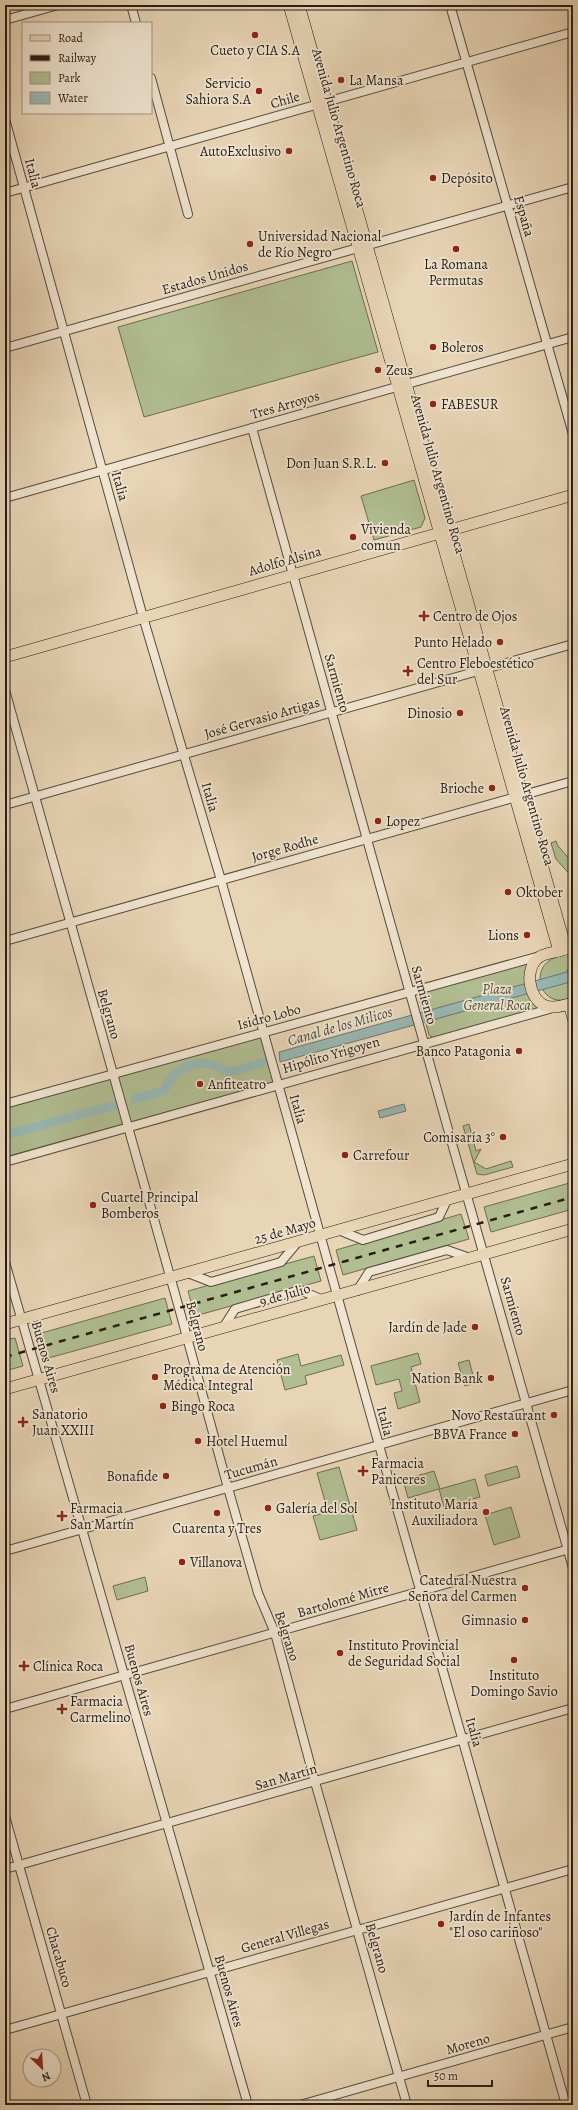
<svg xmlns="http://www.w3.org/2000/svg" width="578" height="2110" viewBox="0 0 578 2110" font-family="Alegreya,serif">
<style>
.green{fill:#b0be92;stroke:#6b6e54}
.water{fill:#98b8b4;stroke:#6a7a74}
.lines{fill:none;stroke-linecap:round;stroke-linejoin:round}
.canal{stroke:#98b8b4;stroke-width:9}
.minor-casing{stroke:#564b3d;stroke-width:10}
.major-casing{stroke:#261d15;stroke-width:12}
.minor{stroke:#f0e4d0;stroke-width:8}
.major{stroke:#e8d5b6;stroke-width:11}
.rail{stroke:#261d15;stroke-width:2.5;stroke-dasharray:7 7;stroke-linecap:butt}
.poi-dot{fill:#8f2418;stroke:#f0e4d0;stroke-width:1.5}
.labels{text-anchor:middle;dominant-baseline:central;stroke-width:3.5;stroke-linejoin:round;paint-order:stroke}
.poi-label{font-size:14px;fill:#261d15;stroke:#f0e4d0;text-anchor:start}
.street-label{font-size:14px;fill:#261d15;stroke:#f0e4d0}
.park-label{font-size:14px;font-style:italic;fill:#4f4d3a;stroke:#f0e4d0}
.water-label{font-size:15px;font-style:italic;fill:#484c45;stroke:#f0e4d0}
</style>
<rect width="100%" height="100%" fill="#e8d5b6"/>
<filter id="stains"><feTurbulence type="fractalNoise" baseFrequency=".005" numOctaves="4"/><feColorMatrix values="0 0 0 0 .2 0 0 0 0 .09 0 0 0 0 .02 0 0 0 .5 -.17"/></filter>
<radialGradient id="worn" r=".72"><stop offset=".6" stop-color="#630" stop-opacity="0"/><stop offset="1" stop-color="#630" stop-opacity=".3"/></radialGradient>
<g class="green">
<path d="M 352,261 L 378,352 L 144,417 L 118,327 Z"/>
<path d="M 414,480 L 425,518 L 421,527 L 374,540 L 361,496 Z"/>
<path d="M 556,841 L 558,846 L 573,863 L 573,878 L 556,859 L 551,843 Z"/>
<path d="M 573,953 L 573,999 C 568,999 562,1001 557,1000 C 539,997 534,971 549,961 C 555,956 565,955 573,953 Z"/>
<path d="M 528,963 L 540,1008 L 433,1038 L 429,1035 L 419,998 L 420,993 Z"/>
<path d="M 264,1035 L 274,1082 L 5,1157 L 5,1108 Z"/>
<path d="M 469,1124 L 476,1151 L 481,1149 L 474,1162 L 486,1169 L 511,1161 L 513,1167 L 484,1175 L 477,1174 L 463,1126 Z"/>
<path d="M 573,1182 L 573,1209 L 491,1232 L 484,1207 Z"/>
<path d="M 461,1214 L 469,1239 L 343,1275 L 336,1250 Z"/>
<path d="M 314,1256 L 321,1281 L 195,1316 L 188,1291 Z"/>
<path d="M 165,1298 L 172,1324 L 45,1359 L 38,1334 Z"/>
<path d="M 15,1338 L 23,1366 L 5,1371 L 5,1340 Z"/>
<path d="M 418,1353 L 421,1364 L 411,1367 L 420,1402 L 398,1409 L 394,1393 L 402,1391 L 399,1379 L 376,1385 L 371,1366 Z"/>
<path d="M 298,1354 L 301,1366 L 341,1355 L 344,1365 L 305,1376 L 307,1384 L 285,1390 L 277,1360 Z"/>
<path d="M 469,1360 L 475,1383 L 465,1386 L 458,1363 Z"/>
<path d="M 517,1466 L 520,1477 L 488,1486 L 485,1475 Z"/>
<path d="M 339,1467 L 357,1530 L 320,1540 L 313,1516 L 328,1512 L 317,1473 Z"/>
<path d="M 434,1471 L 440,1489 L 475,1479 L 480,1497 L 444,1507 L 439,1489 L 408,1498 L 403,1480 Z"/>
<path d="M 511,1507 L 520,1537 L 494,1545 L 485,1515 Z"/>
<path d="M 145,1577 L 148,1591 L 117,1600 L 113,1586 Z"/>
</g>
<g class="water">
<path d="M 573,968 L 573,984 L 571,985 L 570,982 L 280,1062 L 279,1052 L 567,972 L 567,970 Z"/>
<path d="M 404,1104 L 406,1111 L 380,1118 L 378,1111 Z"/>
</g>
<g class="lines">
<g class="canal">
<path d="M 135,1099 L 164,1091 C 172,1071 192,1059 214,1065 C 218,1067 223,1070 228,1071 C 234,1073 256,1064 264,1062"/>
<path d="M 5,1135 L 116,1105"/>
</g>
<defs>
<g id="minor">
<path d="M 131,5 L 136,23"/>
<path d="M 450,5 L 573,434"/>
<path d="M 5,20 L 58,5"/>
<path d="M 151,78 L 188,214"/>
<path d="M 5,119 L 143,617 L 221,880 L 379,1445 L 566,2105"/>
<path d="M 5,193 L 573,32"/>
<path d="M 5,348 L 573,187"/>
<path d="M 252,428 L 453,1147 L 573,1568"/>
<path d="M 5,498 L 573,337"/>
<path d="M 5,690 L 179,1308 L 228,1488 L 258,1593 L 275,1633 L 315,1782 L 407,2105"/>
<path d="M 5,805 L 573,644"/>
<path d="M 5,941 L 573,781"/>
<path d="M 5,1104 L 540,956"/>
<path d="M 5,1162 L 553,1008"/>
<path d="M 341,1231 L 363,1240 L 439,1217 L 447,1200"/>
<path d="M 5,1262 L 248,2105"/>
<path d="M 188,1273 L 211,1282 L 281,1262 L 297,1243"/>
<path d="M 357,1291 L 369,1272 L 447,1250 L 470,1258"/>
<path d="M 223,1328 L 235,1309 L 300,1290 L 323,1300"/>
<path d="M 5,1551 L 573,1390"/>
<path d="M 5,1709 L 573,1548"/>
<path d="M 5,1816 L 87,2105"/>
<path d="M 5,1869 L 573,1708"/>
<path d="M 5,2030 L 573,1869"/>
<path d="M 300,2105 L 573,2027"/>
</g>
<g id="major">
<path d="M 289,5 L 559,951"/>
<path d="M 299,5 L 566,949"/>
<path d="M 5,657 L 573,495"/>
<path d="M 565,949 C 557,952 547,953 541,956 C 523,966 528,1000 546,1006 C 555,1009 564,1005 573,1003"/>
<path d="M 569,1004 L 573,1018"/>
<path d="M 5,1324 L 573,1164"/>
<path d="M 5,1389 L 573,1229"/>
</g>
</defs>
<use href="#minor" class="minor-casing"/>
<use href="#major" class="major-casing"/>
<use href="#minor" class="minor"/>
<use href="#major" class="major"/>
<path class="rail" d="M 5,1357 L 573,1197"/>
</g>
<g class="poi-dot">
<circle cx="255" cy="35" r="4"/>
<circle cx="341" cy="80" r="4"/>
<circle cx="259" cy="91" r="4"/>
<circle cx="289" cy="151" r="4"/>
<circle cx="433" cy="178" r="4"/>
<circle cx="250" cy="244" r="4"/>
<circle cx="456" cy="249" r="4"/>
<circle cx="433" cy="347" r="4"/>
<circle cx="378" cy="370" r="4"/>
<circle cx="433" cy="404" r="4"/>
<circle cx="385" cy="463" r="4"/>
<circle cx="353" cy="537" r="4"/>
<path d="M422 610h4v4h4v4h-4v4h-4v-4h-4v-4h4z"/>
<circle cx="500" cy="642" r="4"/>
<path d="M406 665h4v4h4v4h-4v4h-4v-4h-4v-4h4z"/>
<circle cx="460" cy="713" r="4"/>
<circle cx="492" cy="788" r="4"/>
<circle cx="378" cy="821" r="4"/>
<circle cx="508" cy="892" r="4"/>
<circle cx="527" cy="935" r="4"/>
<circle cx="519" cy="1051" r="4"/>
<circle cx="200" cy="1084" r="4"/>
<circle cx="503" cy="1137" r="4"/>
<circle cx="345" cy="1155" r="4"/>
<circle cx="93" cy="1205" r="4"/>
<circle cx="475" cy="1327" r="4"/>
<circle cx="155" cy="1377" r="4"/>
<circle cx="491" cy="1378" r="4"/>
<circle cx="163" cy="1406" r="4"/>
<circle cx="554" cy="1415" r="4"/>
<path d="M21 1416h4v4h4v4h-4v4h-4v-4h-4v-4h4z"/>
<circle cx="515" cy="1434" r="4"/>
<circle cx="198" cy="1441" r="4"/>
<path d="M361 1465h4v4h4v4h-4v4h-4v-4h-4v-4h4z"/>
<circle cx="166" cy="1476" r="4"/>
<circle cx="268" cy="1508" r="4"/>
<circle cx="486" cy="1512" r="4"/>
<circle cx="217" cy="1513" r="4"/>
<path d="M60 1510h4v4h4v4h-4v4h-4v-4h-4v-4h4z"/>
<circle cx="182" cy="1562" r="4"/>
<circle cx="525" cy="1588" r="4"/>
<circle cx="525" cy="1620" r="4"/>
<circle cx="340" cy="1653" r="4"/>
<circle cx="514" cy="1660" r="4"/>
<path d="M22 1660h4v4h4v4h-4v4h-4v-4h-4v-4h4z"/>
<path d="M60 1703h4v4h4v4h-4v4h-4v-4h-4v-4h4z"/>
<circle cx="441" cy="1924" r="4"/>
</g>
<g class="labels">
<g class="poi-label">
<text x="255" y="50" text-anchor="middle">Cueto y CIA S.A</text>
<text x="349" y="80">La Mansa</text>
<text x="251" y="83" text-anchor="end">Servicio<tspan x="251" dy="16">Sahiora S.A</tspan></text>
<text x="281" y="151" text-anchor="end">AutoExclusivo</text>
<text x="441" y="178">Depósito</text>
<text x="258" y="236">Universidad Nacional<tspan x="258" dy="16">de Río Negro</tspan></text>
<text x="456" y="264" text-anchor="middle">La Romana<tspan x="456" dy="16">Permutas</tspan></text>
<text x="441" y="347">Boleros</text>
<text x="386" y="370">Zeus</text>
<text x="441" y="404">FABESUR</text>
<text x="377" y="463" text-anchor="end">Don Juan S.R.L.</text>
<text x="361" y="529">Vivienda<tspan x="361" dy="16">comun</tspan></text>
<text x="433" y="616">Centro de Ojos</text>
<text x="492" y="642" text-anchor="end">Punto Helado</text>
<text x="417" y="663">Centro Fleboestético<tspan x="417" dy="16">del Sur</tspan></text>
<text x="452" y="713" text-anchor="end">Dinosio</text>
<text x="484" y="788" text-anchor="end">Brioche</text>
<text x="386" y="821">Lopez</text>
<text x="516" y="892">Oktober</text>
<text x="519" y="935" text-anchor="end">Lions</text>
<text x="511" y="1051" text-anchor="end">Banco Patagonia</text>
<text x="208" y="1084">Anfiteatro</text>
<text x="495" y="1137" text-anchor="end">Comisaría 3°</text>
<text x="353" y="1155">Carrefour</text>
<text x="101" y="1197">Cuartel Principal<tspan x="101" dy="16">Bomberos</tspan></text>
<text x="467" y="1327" text-anchor="end">Jardín de Jade</text>
<text x="163" y="1369">Programa de Atención<tspan x="163" dy="16">Médica Integral</tspan></text>
<text x="483" y="1378" text-anchor="end">Nation Bank</text>
<text x="171" y="1406">Bingo Roca</text>
<text x="32" y="1414">Sanatorio<tspan x="32" dy="16">Juan XXIII</tspan></text>
<text x="546" y="1415" text-anchor="end">Novo Restaurant</text>
<text x="507" y="1434" text-anchor="end">BBVA France</text>
<text x="206" y="1441">Hotel Huemul</text>
<text x="371" y="1463">Farmacia<tspan x="371" dy="16">Paniceres</tspan></text>
<text x="158" y="1476" text-anchor="end">Bonafide</text>
<text x="478" y="1504" text-anchor="end">Instituto María<tspan x="478" dy="16">Auxiliadora</tspan></text>
<text x="70" y="1508">Farmacia<tspan x="70" dy="16">San Martín</tspan></text>
<text x="276" y="1508">Galería del Sol</text>
<text x="217" y="1528" text-anchor="middle">Cuarenta y Tres</text>
<text x="190" y="1562">Villanova</text>
<text x="517" y="1580" text-anchor="end">Catedral Nuestra<tspan x="517" dy="16">Señora del Carmen</tspan></text>
<text x="517" y="1620" text-anchor="end">Gimnasio</text>
<text x="348" y="1645">Instituto Provincial<tspan x="348" dy="16">de Seguridad Social</tspan></text>
<text x="33" y="1666">Clínica Roca</text>
<text x="514" y="1675" text-anchor="middle">Instituto<tspan x="514" dy="16">Domingo Savio</tspan></text>
<text x="70" y="1701">Farmacia<tspan x="70" dy="16">Carmelino</tspan></text>
<text x="449" y="1916">Jardín de Infantes<tspan x="449" dy="16">"El oso cariñoso"</tspan></text>
</g>
<g class="street-label">
<text transform="translate(285 100) rotate(-16)">Chile</text>
<text transform="translate(339 128) rotate(74)">Avenida Julio Argentino Roca</text>
<text transform="translate(33 173) rotate(75)">Italia</text>
<text transform="translate(524 216) rotate(74)">España</text>
<text transform="translate(205 278) rotate(-16)">Estados Unidos</text>
<text transform="translate(285 405) rotate(-16)">Tres Arroyos</text>
<text transform="translate(438 474) rotate(74)">Avenida Julio Argentino Roca</text>
<text transform="translate(120 486) rotate(74)">Italia</text>
<text transform="translate(285 561) rotate(-16)">Adolfo Alsina</text>
<text transform="translate(337 683) rotate(74)">Sarmiento</text>
<text transform="translate(262 718) rotate(-16)">José Gervasio Artigas</text>
<text transform="translate(527 786) rotate(74)">Avenida Julio Argentino Roca</text>
<text transform="translate(210 797) rotate(74)">Italia</text>
<text transform="translate(285 848) rotate(-16)">Jorge Rodhe</text>
<text transform="translate(424 995) rotate(74)">Sarmiento</text>
<text transform="translate(109 1014) rotate(74)">Belgrano</text>
<text transform="translate(269 1017) rotate(-15)">Isidro Lobo</text>
<text transform="translate(331 1055) rotate(-16)">Hipólito Yrigoyen</text>
<text transform="translate(298 1109) rotate(74)">Italia</text>
<text transform="translate(285 1231) rotate(-16)">25 de Mayo</text>
<text transform="translate(285 1295) rotate(-16)">9 de Julio</text>
<text transform="translate(513 1306) rotate(74)">Sarmiento</text>
<text transform="translate(197 1326) rotate(75)">Belgrano</text>
<text transform="translate(46 1357) rotate(74)">Buenos Aires</text>
<text transform="translate(385 1421) rotate(75)">Italia</text>
<text transform="translate(251 1468) rotate(-16)">Tucumán</text>
<text transform="translate(343 1600) rotate(-16)">Bartolomé Mitre</text>
<text transform="translate(287 1636) rotate(72)">Belgrano</text>
<text transform="translate(139 1680) rotate(74)">Buenos Aires</text>
<text transform="translate(474 1732) rotate(74)">Italia</text>
<text transform="translate(286 1777) rotate(-16)">San Martín</text>
<text transform="translate(285 1936) rotate(-16)">General Villegas</text>
<text transform="translate(377 1948) rotate(74)">Belgrano</text>
<text transform="translate(59 1957) rotate(74)">Chacabuco</text>
<text transform="translate(229 1991) rotate(74)">Buenos Aires</text>
<text transform="translate(468 2044) rotate(-16)">Moreno</text>
</g>
<g class="park-label">
<text x="497" y="989">Plaza<tspan x="497" dy="16">General Roca</tspan></text>
</g>
<g class="water-label">
<text transform="translate(340 1026) rotate(-16)">Canal de los Milicos</text>
</g>
</g>
<rect width="578" height="2110" fill="none" stroke="#e8d5b6" stroke-width="20"/>
<rect x="6" y="6" width="566" height="2098" fill="none" stroke="#261d15" stroke-width="2"/>
<rect x="10" y="10" width="558" height="2090" fill="none" stroke="#261d15"/>
<rect x="22" y="22" width="130" height="92" fill="#f0e4d0" stroke="#9f9485"/>
<rect x="30" y="35" width="20" height="6" fill="#e8d5b6" stroke="#9f9485"/>
<text x="58" y="42" font-size="12" fill="#261d15">Road</text>
<rect x="30" y="55" width="20" height="6" fill="#261d15" stroke="#9f9485"/>
<text x="58" y="62" font-size="12" fill="#261d15">Railway</text>
<rect x="30" y="72" width="20" height="12" fill="#b0be92" stroke="#9f9485"/>
<text x="58" y="82" font-size="12" fill="#261d15">Park</text>
<rect x="30" y="92" width="20" height="12" fill="#98b8b4" stroke="#9f9485"/>
<text x="58" y="102" font-size="12" fill="#261d15">Water</text>
<g transform="translate(42 2068) rotate(155)"><circle r="19" fill="#f0e4d0" stroke="#9f9485"/>
<path d="M0-3L7 15L0 10L-7 15Z" fill="#8f2418"/>
<text y="-6" font-size="11" font-weight="bold" text-anchor="middle" fill="#261d15">N</text>
</g>
<path d="M428 2080v6h64v-6" fill="none" stroke="#261d15" stroke-width="2"/>
<text x="434" y="2080" font-size="12" fill="#261d15" stroke="#f0e4d0" stroke-width="3" paint-order="stroke">50 m</text>
<rect width="100%" height="100%" filter="url(#stains)"/>
<rect width="100%" height="100%" fill="url(#worn)"/>
</svg>
